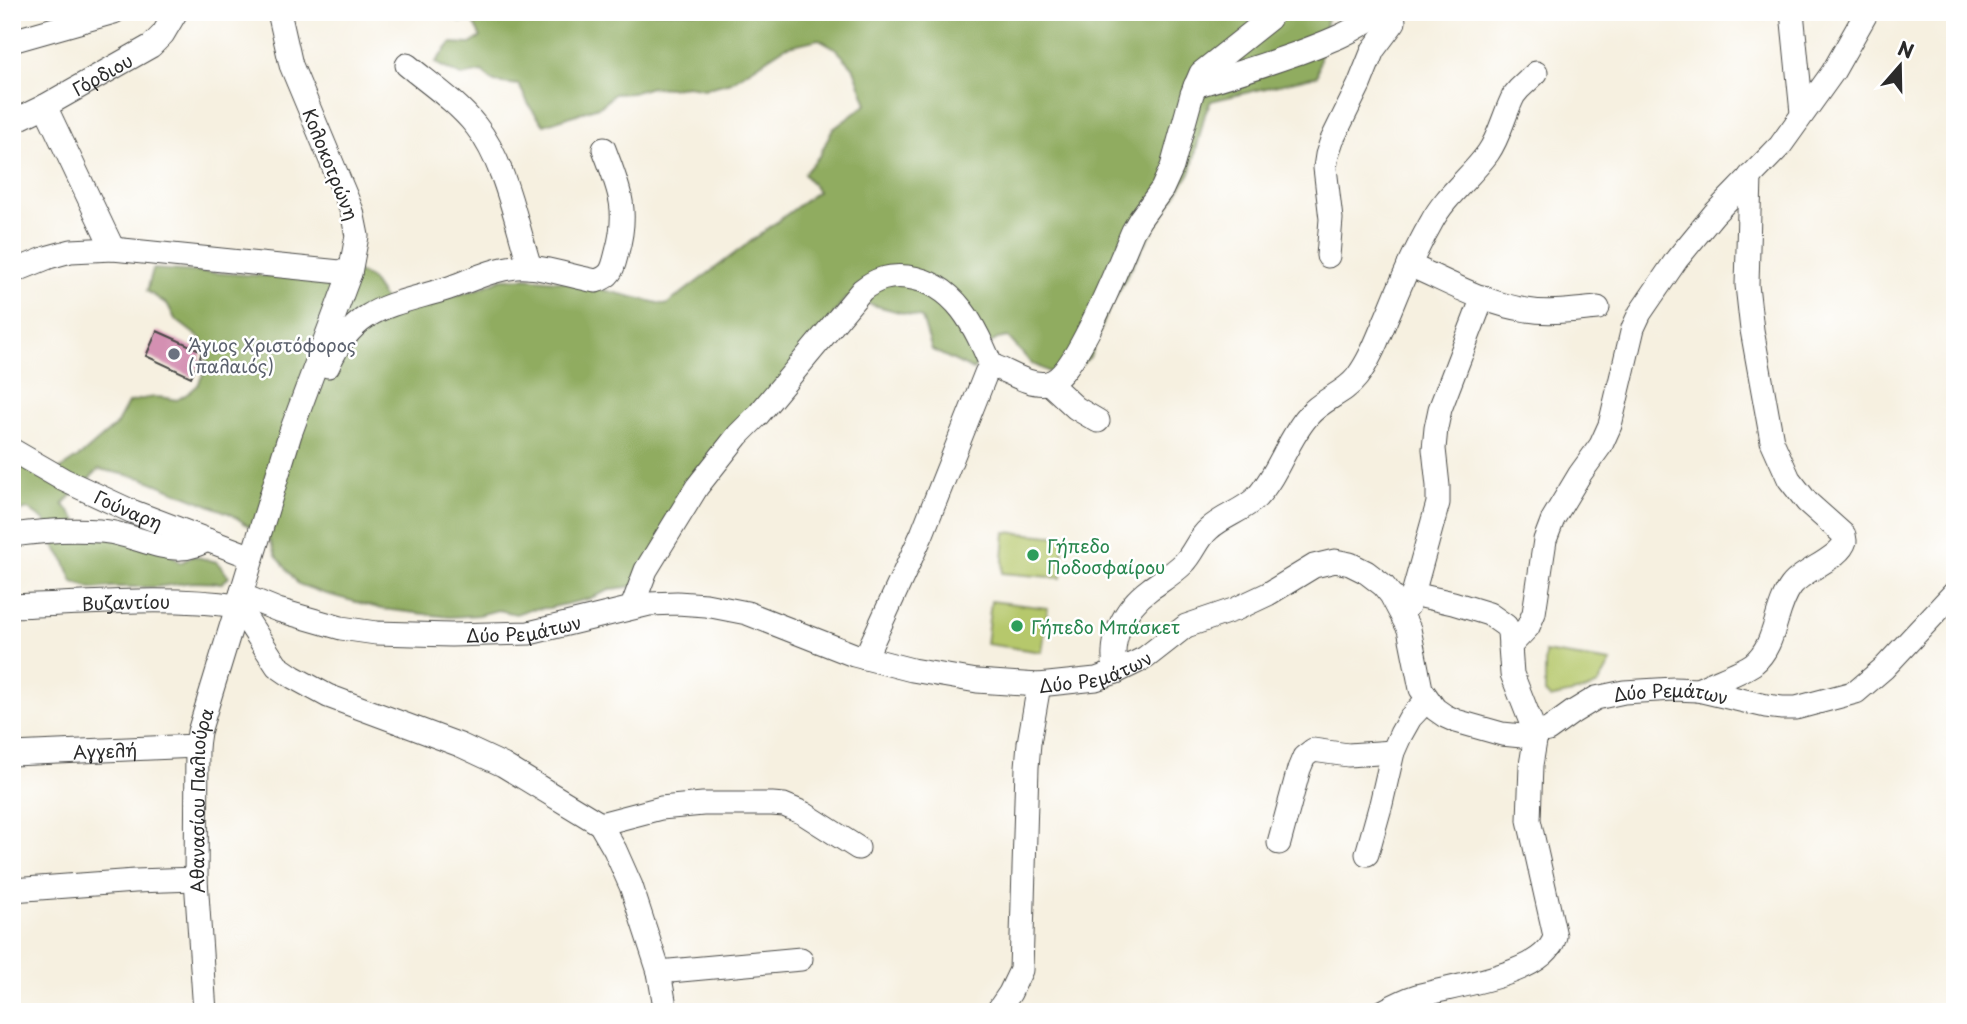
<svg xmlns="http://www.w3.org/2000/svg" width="1967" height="1024" viewBox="0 0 1967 1024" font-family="'Playpen Sans',sans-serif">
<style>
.green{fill:#b6c86c;stroke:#707a4c;stroke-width:2}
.forest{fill:#90ac60;stroke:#5e6c46;stroke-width:2}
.building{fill:#d490b2}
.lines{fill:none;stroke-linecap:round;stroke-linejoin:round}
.minor-casing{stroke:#494946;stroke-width:25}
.minor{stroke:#fff;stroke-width:23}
.worship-dot{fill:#6b7280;stroke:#fff;stroke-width:2.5}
.leisure-dot{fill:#2e9e5b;stroke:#fff;stroke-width:2.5}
.labels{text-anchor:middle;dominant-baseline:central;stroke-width:5;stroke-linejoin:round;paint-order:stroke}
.street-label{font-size:18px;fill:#2b2b2b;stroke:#fff}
.worship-label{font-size:18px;fill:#5b616d;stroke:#fff;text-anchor:start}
.leisure-label{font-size:18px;fill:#27864d;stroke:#fff;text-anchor:start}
</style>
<rect width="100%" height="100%" fill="#fff"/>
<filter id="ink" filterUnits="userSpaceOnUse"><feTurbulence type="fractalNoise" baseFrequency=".0143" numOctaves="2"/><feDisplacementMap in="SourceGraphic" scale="14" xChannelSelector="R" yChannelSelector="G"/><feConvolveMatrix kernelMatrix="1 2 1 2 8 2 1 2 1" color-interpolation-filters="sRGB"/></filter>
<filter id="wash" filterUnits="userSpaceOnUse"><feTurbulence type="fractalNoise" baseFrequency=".00686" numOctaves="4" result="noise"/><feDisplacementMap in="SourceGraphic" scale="28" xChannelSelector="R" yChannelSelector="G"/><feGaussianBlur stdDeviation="1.57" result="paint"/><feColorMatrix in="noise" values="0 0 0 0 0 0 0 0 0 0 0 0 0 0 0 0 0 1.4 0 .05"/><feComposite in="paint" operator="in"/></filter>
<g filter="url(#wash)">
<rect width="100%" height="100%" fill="#f6f0e0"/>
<g class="green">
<path d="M 1005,532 L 1064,537 L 1061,578 L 1002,573 Z"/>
<path d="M 991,601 L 1048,608 L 1042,652 L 986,644 Z"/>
<path d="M 1545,652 L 1611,662 L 1598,685 L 1586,690 L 1550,698 L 1545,693 Z"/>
</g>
<path class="forest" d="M 453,12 L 1328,12 L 1317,76 L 1211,101 L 1205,114 L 1191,171 L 1142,248 L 1108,311 L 1090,357 L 1071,373 L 1049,372 L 1031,363 L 1008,337 L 998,339 L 982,348 L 974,370 L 932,350 L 922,318 L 846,298 L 634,586 L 612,589 L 588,599 L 549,608 L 530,609 L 516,614 L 498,610 L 479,615 L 450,617 L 382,609 L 323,593 L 298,584 L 276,555 L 270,541 L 231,514 L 142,478 L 99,469 L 63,504 L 80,524 L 168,551 L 180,563 L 193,556 L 217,562 L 229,577 L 222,583 L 192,582 L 156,587 L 111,587 L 94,589 L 73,582 L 64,560 L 53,544 L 46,522 L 28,509 L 12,514 L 12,451 L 53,474 L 84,453 L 116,425 L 128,403 C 146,397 159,395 177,400 L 190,392 L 198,385 L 205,370 L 207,361 L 201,339 L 175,319 L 168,305 L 147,291 L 153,269 L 264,276 L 358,272 L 370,278 L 385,300 L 419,305 L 476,290 L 502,279 L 525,278 L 570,282 L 666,305 L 818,191 L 804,174 L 820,155 L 832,130 L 867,104 L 853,67 L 835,48 L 819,39 L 785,47 L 731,82 L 704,89 L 688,86 L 670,88 L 651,87 L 632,93 L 614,94 L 601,106 L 544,125 L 530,107 L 519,85 L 494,82 L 482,72 L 461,76 L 435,63 L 451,43 L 470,44 L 481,37 L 472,21 L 459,22 Z"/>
<g id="blocks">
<path class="building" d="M 157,331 L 202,351 L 200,358 L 201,363 L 198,368 L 195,368 L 191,377 L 146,356 Z"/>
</g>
</g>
<g filter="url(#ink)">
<use href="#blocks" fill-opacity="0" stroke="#494946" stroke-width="2"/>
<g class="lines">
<defs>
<g id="minor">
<path d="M 1792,12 L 1802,113"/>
<path d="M 12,41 L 114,12"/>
<path d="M 407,65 C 430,84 457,102 476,126 C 505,162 516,223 530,267"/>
<path d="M 1195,86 C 1229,76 1264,65 1298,53 C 1327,42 1355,32 1380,12"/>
<path d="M 45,106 L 113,249"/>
<path id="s1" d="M 12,122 L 45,106 L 151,46 L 163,34 L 176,12"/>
<path d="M 1328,256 L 1331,219 L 1325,168 L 1327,155 L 1332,140 L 1359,85 L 1373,50 L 1394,22 L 1393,12"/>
<path d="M 1409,265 C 1447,281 1485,304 1527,310 C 1550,314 1575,310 1598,308"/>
<path d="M 12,272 L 49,257 L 71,251 L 113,249 L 350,273"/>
<path d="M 328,366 C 355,305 392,306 449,288 C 471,280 493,269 516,267 C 540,265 572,277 596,281 C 613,276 613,267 617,252 C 629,209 619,189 604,149"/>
<path d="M 1049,383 L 1076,408 L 1098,421"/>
<path id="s2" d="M 12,450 L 64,480 L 131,511 L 252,557"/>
<path d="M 12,535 C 40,531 72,529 100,531 C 127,532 157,550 181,548 C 191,548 199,544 207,540"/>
<path id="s3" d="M 241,595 L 278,610 L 341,628 L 376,633 L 451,635 L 529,633 L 649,604 L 677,603 L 706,605 L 747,613 L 854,655 L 912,670 L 977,681 L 1039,685 L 1096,679 L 1116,672 L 1145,658 L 1186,626 L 1236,609 L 1268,594 L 1314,566 L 1335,561 L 1350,564 L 1366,572 L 1383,585 L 1391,595 L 1409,629 L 1421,689 L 1435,709 L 1445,716 L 1456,721 L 1502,734 L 1522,736 L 1548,730 L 1573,712 L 1596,698 L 1624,692 L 1674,689 L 1698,690 L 1766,706 L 1782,708 L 1796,708 L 1856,692 L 1884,668 L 1955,592"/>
<path id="s4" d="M 12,606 C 86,604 164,595 238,606 L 277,666 L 293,677 L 328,696 L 460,745 L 503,765 L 600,824 L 615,850 L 631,886 L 659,972 L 666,1012"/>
<path d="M 1408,606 L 1413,594 L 1438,503 L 1438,486 L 1434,449 L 1436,428 L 1440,409 L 1483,297"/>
<path d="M 632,607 L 646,570 L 697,487 L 738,435 L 758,415 L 862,290 C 876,279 889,275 907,277 C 956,283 975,327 992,367"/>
<path d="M 1510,646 L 1528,627 L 1534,613 L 1545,540 L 1553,519 L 1580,474 L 1601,445 L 1610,425 L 1633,328 L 1640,313 L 1677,259 L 1714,214 L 1780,146 L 1833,72 L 1867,12"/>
<path d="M 865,658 L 922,534 L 986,373 L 992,367 L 996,367 C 1011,373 1030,386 1047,383 C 1075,379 1121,258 1133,231 L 1140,219 L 1162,189 L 1172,167 L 1192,94 L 1201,73 L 1269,19 L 1274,12"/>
<path d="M 1116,672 C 1108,640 1124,608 1150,589 C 1161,581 1174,573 1184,563 C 1194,553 1198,538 1209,529 C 1223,516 1243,511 1257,497 C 1279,473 1287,440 1308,416 C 1322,399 1344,394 1357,377 C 1372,357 1380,332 1390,310 C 1402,280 1415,251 1431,223 C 1445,196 1470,178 1488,153 C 1500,136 1504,114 1514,95 L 1519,89 L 1536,73"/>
<path d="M 1698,690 C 1713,682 1740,673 1753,664 C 1777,645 1774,609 1791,586 C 1804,569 1840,559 1845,541 L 1844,535 L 1807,502 L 1789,479 L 1772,441 L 1752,330 L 1747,285 L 1750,176"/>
<path id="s5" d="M 12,754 L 197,746"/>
<path d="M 600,824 L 661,808 L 703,804 L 772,804 L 784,805 L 803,813 L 858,848"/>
<path d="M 1279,843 L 1299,769 L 1304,757 L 1313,750 L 1348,755 L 1393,752"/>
<path d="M 1367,854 L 1381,804 L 1393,752 L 1401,734 L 1410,718 L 1427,700"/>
<path d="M 12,890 L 135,881 L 196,879"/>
<path d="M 659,972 L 801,959"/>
<path id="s6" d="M 205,1012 L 196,879 L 197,746 L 199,732 L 290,434 L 350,273 L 357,236 L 352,211 L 291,65 L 279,12"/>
<path d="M 997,1012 L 1010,993 L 1021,970 L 1027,767 L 1029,743 L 1039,685"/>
<path d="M 1382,1012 C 1393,1006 1404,1000 1417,996 C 1450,986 1546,976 1555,936 L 1529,820 L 1531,765 L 1536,735 L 1512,674 L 1509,632 L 1506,626 L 1489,614 L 1453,603 L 1413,594"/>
</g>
</defs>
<use href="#minor" class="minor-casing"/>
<use href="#minor" class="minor"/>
</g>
</g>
<circle class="worship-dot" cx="174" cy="354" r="7"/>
<g class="leisure-dot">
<circle cx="1033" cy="555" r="7"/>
<circle cx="1017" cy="626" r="7"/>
</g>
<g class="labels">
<g class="street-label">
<text stroke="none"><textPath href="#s1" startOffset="102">Γόρδιου</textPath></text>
<text transform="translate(331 164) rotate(68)">Κολοκοτρώνη</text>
<text stroke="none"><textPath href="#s2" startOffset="131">Γούναρη</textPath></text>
<text stroke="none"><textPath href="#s4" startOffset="114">Βυζαντίου</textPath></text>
<text stroke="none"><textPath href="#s3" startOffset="289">Δύο Ρεμάτων</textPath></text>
<text stroke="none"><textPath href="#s3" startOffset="877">Δύο Ρεμάτων</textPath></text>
<text stroke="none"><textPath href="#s3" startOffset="1589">Δύο Ρεμάτων</textPath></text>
<text stroke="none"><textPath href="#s5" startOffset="93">Αγγελή</textPath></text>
<text stroke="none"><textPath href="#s6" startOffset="212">Αθανασίου Παλιούρα</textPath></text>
</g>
<g class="worship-label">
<text x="188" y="344">Άγιος Χριστόφορος<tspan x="188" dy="21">(παλαιός)</tspan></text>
</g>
<g class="leisure-label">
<text x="1047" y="545">Γήπεδο<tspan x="1047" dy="21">Ποδοσφαίρου</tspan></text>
<text x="1031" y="626">Γήπεδο Μπάσκετ</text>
</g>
</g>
<rect width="1967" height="1024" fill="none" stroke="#fff" stroke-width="42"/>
<g transform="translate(1900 66) rotate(20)" stroke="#ffffff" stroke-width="5" paint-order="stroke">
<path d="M0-5L12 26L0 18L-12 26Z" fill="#2b2b2b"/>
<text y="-10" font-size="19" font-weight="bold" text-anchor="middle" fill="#2b2b2b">N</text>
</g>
</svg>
